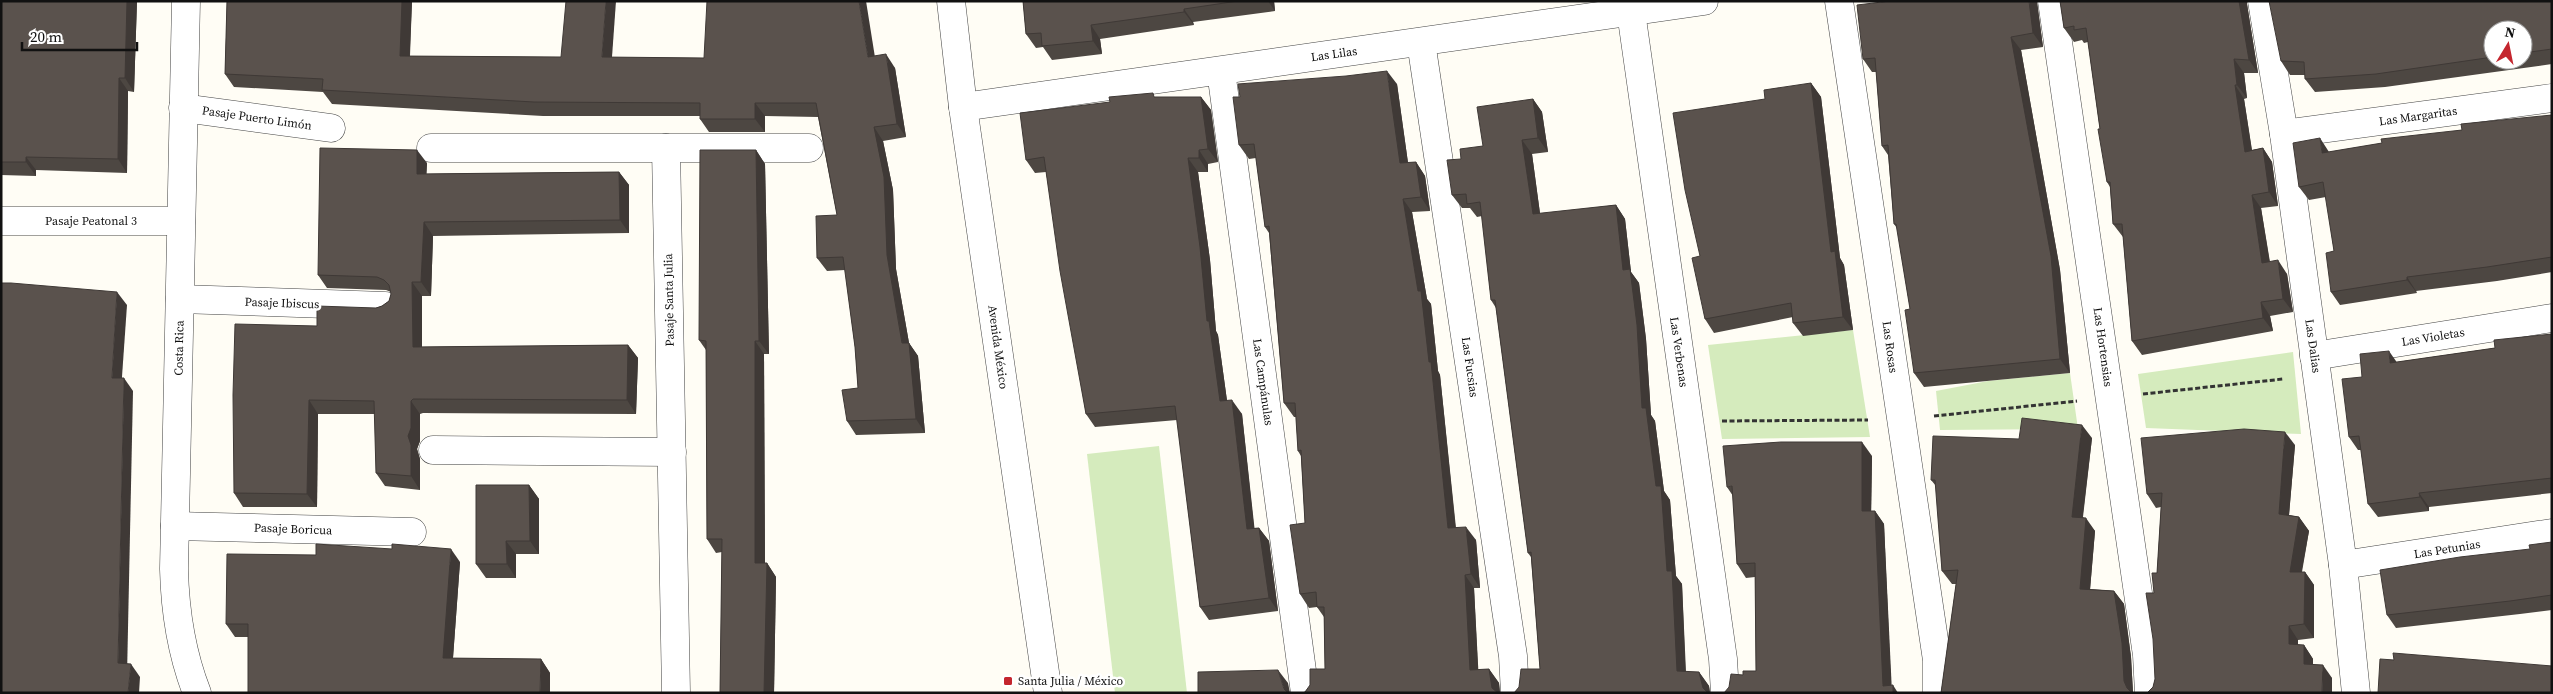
<svg xmlns="http://www.w3.org/2000/svg" width="2553" height="694" viewBox="0 0 2553 694" font-family="'Source Serif 4',serif">
<style>
.green{fill:#d5ebbd}
.lines{fill:none;stroke-linecap:round;stroke-linejoin:round}
.minor-casing{stroke:#444;stroke-width:29}
.tertiary-casing{stroke:#444;stroke-width:29}
.path{stroke:#333;stroke-width:3;stroke-dasharray:5 2.5;stroke-linecap:butt}
.minor{stroke:#fff;stroke-width:28}
.tertiary{stroke:#fff;stroke-width:28}
.wall{fill:#4d4742;fill-rule:evenodd}
.shaded-wall{fill:#3f3936}
.building{fill:#5a524d;stroke:#3f3936}
.poi-dot{fill:#c4262e;stroke:#fff;stroke-width:2}
.labels{text-anchor:middle;dominant-baseline:central;stroke-width:5;stroke-linejoin:round;paint-order:stroke}
.street-label{font-size:12px;fill:#111;stroke:#fff}
.poi-label{font-size:12px;fill:#111;stroke:#fff;text-anchor:start}
</style>
<rect width="100%" height="100%" fill="#fffdf5"/>
<g class="green">
<path d="M 1853,330 L 1870,437 L 1722,439 L 1708,345 Z"/>
<path d="M 2293,352 L 2301,434 L 2146,428 L 2138,374 Z"/>
<path d="M 2070,373 L 2078,429 L 1940,430 L 1936,391 L 1988,381 Z"/>
<path d="M 1159,446 L 1187,693 L 1115,693 L 1087,454 Z"/>
</g>
<g class="lines">
<defs>
<g id="minor">
<path d="M 186,1 L 174,569 C 175,612 181,652 197,693"/>
<path d="M 1839,1 L 1937,660 L 1937,693"/>
<path d="M 2052,1 L 2147,655 L 2149,693"/>
<path d="M 2262,1 L 2284,134 L 2343,565 L 2356,693"/>
<path d="M 1631,12 L 1723,659 L 1725,693"/>
<path d="M 1421,42 L 1513,656 L 1515,693"/>
<path d="M 1221,71 L 1305,693"/>
<path d="M 963,107 L 1704,1"/>
<path d="M 183,108 L 331,128"/>
<path d="M 2284,134 L 2552,98"/>
<path d="M 431,148 L 809,148"/>
<path d="M 666,148 L 676,693"/>
<path d="M 1,221 L 181,221"/>
<path d="M 180,299 L 385,306"/>
<path d="M 2314,356 L 2552,318"/>
<path d="M 433,450 L 672,452"/>
<path d="M 175,526 L 412,532"/>
<path d="M 2343,565 L 2552,533"/>
</g>
<path id="tertiary" d="M 951,1 L 963,107 L 1048,693"/>
</defs>
<use href="#minor" class="minor-casing"/>
<use href="#tertiary" class="tertiary-casing"/>
<g class="path">
<path d="M 2143,394 L 2283,379"/>
<path d="M 1934,416 L 2077,401"/>
<path d="M 1722,421 L 1868,420"/>
</g>
<use href="#minor" class="minor"/>
<use href="#tertiary" class="tertiary"/>
</g>
<g class="wall">
<path d="M 1,1 L 137,1 L 134,92 L 128,91 L 127,173 L 36,170 L 36,176 L 1,175 Z"/>
<path d="M 227,1 L 412,1 L 410,56 L 704,58 L 875,56 L 895,68 L 906,137 L 883,141 L 893,190 L 896,269 L 909,343 L 918,356 L 925,433 L 856,435 L 847,421 L 858,388 L 855,347 L 845,270 L 827,271 L 817,258 L 837,215 L 818,117 L 765,116 L 765,132 L 709,132 L 700,119 L 700,116 L 543,116 L 332,104 L 323,92 L 234,87 L 225,74 Z"/>
<path d="M 1023,1 L 1274,1 L 1275,11 L 1193,22 L 1194,25 L 1100,39 L 1102,54 L 1052,60 L 1043,47 L 1036,48 L 1026,34 Z"/>
<path d="M 2060,1 L 2247,1 L 2247,4 L 2258,73 L 2244,73 L 2247,98 L 2244,99 L 2252,150 L 2263,148 L 2272,162 L 2278,206 L 2261,208 L 2270,262 L 2287,274 L 2293,312 L 2270,316 L 2273,331 L 2142,355 L 2132,341 L 2123,237 L 2113,224 L 2110,187 L 2107,182 L 2088,42 L 2084,43 L 2082,40 L 2074,42 L 2064,28 Z"/>
<path d="M 2552,1 L 2552,64 L 2385,87 L 2315,92 L 2305,79 L 2305,75 L 2290,75 L 2281,61 ZM 2493,30 L 2523,30 L 2523,60 L 2493,60 Z"/>
<path d="M 2037,3 L 2043,47 L 2021,50 L 2060,270 L 2070,373 L 1924,387 L 1914,373 L 1910,309 L 1897,228 L 1894,224 L 1888,155 L 1882,146 L 1876,72 L 1872,72 L 1863,59 Z"/>
<path d="M 1811,83 L 1821,97 L 1840,258 L 1844,265 L 1853,330 L 1803,336 L 1793,323 L 1793,317 L 1714,333 L 1705,319 L 1700,256 L 1765,99 Z"/>
<path d="M 1397,84 L 1408,163 L 1416,162 L 1425,176 L 1430,211 L 1412,212 L 1427,299 L 1431,304 L 1438,371 L 1440,375 L 1456,528 L 1476,540 L 1480,588 L 1474,588 L 1478,670 L 1489,669 L 1499,683 L 1500,693 L 1303,693 L 1305,692 L 1325,669 L 1324,617 L 1317,607 L 1309,608 L 1300,594 L 1305,523 L 1301,456 L 1298,451 L 1296,417 L 1294,417 L 1284,403 L 1269,233 L 1265,227 L 1256,158 L 1249,159 L 1239,145 L 1240,97 Z"/>
<path d="M 1156,97 L 1201,97 L 1211,110 L 1218,162 L 1208,164 L 1208,172 L 1198,172 L 1210,260 L 1216,331 L 1218,335 L 1227,401 L 1242,414 L 1254,528 L 1259,528 L 1269,541 L 1278,611 L 1209,620 L 1200,607 L 1177,420 L 1095,427 L 1086,414 L 1046,172 L 1035,173 L 1026,160 Z"/>
<path d="M 1533,99 L 1542,112 L 1548,152 L 1532,154 L 1540,214 L 1616,205 L 1625,219 L 1631,272 L 1639,283 L 1646,339 L 1651,415 L 1655,421 L 1664,491 L 1670,500 L 1676,576 L 1682,584 L 1686,672 L 1699,672 L 1709,686 L 1710,693 L 1514,693 L 1540,669 L 1531,557 L 1528,553 L 1496,308 L 1491,300 L 1482,216 L 1477,217 L 1470,208 L 1462,208 L 1452,195 L 1461,159 L 1483,146 Z"/>
<path d="M 2552,115 L 2552,272 L 2497,281 L 2416,291 L 2417,293 L 2340,305 L 2331,292 L 2334,251 L 2326,197 L 2309,200 L 2299,187 L 2329,152 Z"/>
<path d="M 756,150 L 765,164 L 769,354 L 764,354 L 765,563 L 767,563 L 776,577 L 774,693 L 720,693 L 722,552 L 716,553 L 707,539 L 706,350 L 699,340 Z"/>
<path d="M 427,163 L 426,174 L 619,172 L 629,185 L 629,233 L 433,236 L 431,296 L 422,296 L 422,347 L 628,345 L 638,358 L 636,414 L 423,413 L 420,414 L 420,441 L 417,449 L 420,459 L 420,490 L 385,486 L 376,473 L 375,414 L 318,414 L 317,507 L 243,507 L 234,493 L 317,326 L 382,306 L 389,301 L 391,294 L 391,292 L 386,290 L 327,288 L 318,275 Z"/>
<path d="M 2552,334 L 2552,493 L 2429,507 L 2429,511 L 2378,517 L 2368,504 L 2361,450 L 2358,450 L 2349,437 L 2362,377 L 2397,362 L 2495,348 Z"/>
<path d="M 2092,438 L 2083,517 L 2095,531 L 2090,589 L 2114,591 L 2124,604 L 2131,657 L 2133,693 L 1941,693 L 1956,584 L 1952,584 L 1942,571 L 1936,486 L 1931,480 L 2019,439 Z"/>
<path d="M 2295,445 L 2289,515 L 2299,517 L 2309,531 L 2302,572 L 2305,572 L 2314,585 L 2314,638 L 2298,640 L 2298,645 L 2304,645 L 2313,659 L 2313,665 L 2332,678 L 2148,692 L 2153,687 L 2155,679 L 2154,593 L 2157,573 L 2161,507 L 2156,508 L 2147,494 Z"/>
<path d="M 1872,456 L 1871,511 L 1875,511 L 1884,524 L 1891,685 L 1743,675 L 1756,671 L 1755,577 L 1746,578 L 1737,564 L 1733,496 L 1727,487 Z"/>
<path d="M 529,485 L 539,499 L 539,554 L 516,554 L 516,578 L 486,578 L 476,564 Z"/>
<path d="M 2552,542 L 2552,610 L 2520,614 L 2396,628 L 2387,615 Z"/>
<path d="M 460,562 L 453,658 L 541,659 L 550,673 L 248,637 L 235,637 L 226,624 Z"/>
</g>
<g class="shaded-wall">
<path d="M 127,1 L 137,1 L 134,92 L 125,78 Z"/>
<path d="M 402,1 L 412,1 L 409,70 L 400,56 Z"/>
<path d="M 606,1 L 616,1 L 611,71 L 602,57 Z"/>
<path d="M 859,1 L 866,1 L 877,70 L 868,57 Z"/>
<path d="M 1268,1 L 1274,1 L 1275,11 Z"/>
<path d="M 2029,1 L 2037,1 L 2043,47 L 2033,33 Z"/>
<path d="M 2239,1 L 2247,1 L 2247,4 L 2258,73 L 2249,60 Z"/>
<path d="M 1184,9 L 1193,22 L 1194,25 L 1184,12 Z"/>
<path d="M 1091,25 L 1100,39 L 1102,54 L 1093,41 Z"/>
<path d="M 2011,37 L 2021,50 L 2060,270 L 2070,373 L 2060,359 Z"/>
<path d="M 886,54 L 895,68 L 906,137 L 897,124 Z"/>
<path d="M 2234,59 L 2244,73 L 2247,98 L 2237,85 Z"/>
<path d="M 1387,71 L 1397,84 L 1410,177 L 1400,163 Z"/>
<path d="M 119,78 L 128,91 L 127,173 L 118,159 Z"/>
<path d="M 1811,83 L 1821,97 L 1840,258 L 1844,265 L 1853,330 L 1843,317 L 1831,252 Z"/>
<path d="M 2235,85 L 2244,99 L 2254,165 L 2245,152 Z"/>
<path d="M 1201,97 L 1211,110 L 1218,162 L 1208,149 Z"/>
<path d="M 1533,99 L 1542,112 L 1548,152 L 1538,138 Z"/>
<path d="M 755,103 L 765,116 L 765,132 L 755,119 Z"/>
<path d="M 874,127 L 883,141 L 893,190 L 896,269 L 909,343 L 918,356 L 925,433 L 916,419 L 887,255 Z"/>
<path d="M 2320,138 L 2329,152 L 2332,167 L 2322,153 Z"/>
<path d="M 1522,140 L 1532,154 L 1542,228 L 1533,214 Z"/>
<path d="M 2263,148 L 2272,162 L 2278,206 L 2269,192 Z"/>
<path d="M 417,150 L 427,163 L 426,188 L 417,174 Z"/>
<path d="M 756,150 L 765,164 L 769,354 L 759,341 Z"/>
<path d="M 1199,150 L 1208,164 L 1208,172 L 1199,158 Z"/>
<path d="M 26,157 L 36,170 L 36,176 L 26,162 Z"/>
<path d="M 1188,158 L 1198,172 L 1210,260 L 1216,331 L 1218,335 L 1229,415 L 1220,401 L 1207,321 Z"/>
<path d="M 1416,162 L 1425,176 L 1430,211 L 1421,197 Z"/>
<path d="M 619,172 L 629,185 L 629,233 L 620,220 Z"/>
<path d="M 2252,195 L 2261,208 L 2272,277 L 2262,263 Z"/>
<path d="M 1403,199 L 1412,212 L 1427,299 L 1431,304 L 1438,371 L 1440,375 L 1457,542 L 1448,528 L 1429,362 L 1418,291 Z"/>
<path d="M 1616,205 L 1625,219 L 1631,272 L 1639,283 L 1646,339 L 1651,415 L 1655,421 L 1664,491 L 1670,500 L 1676,576 L 1682,584 L 1686,685 L 1677,671 L 1667,571 L 1656,486 L 1642,408 L 1623,270 Z"/>
<path d="M 424,222 L 433,236 L 431,296 L 421,282 Z"/>
<path d="M 2278,260 L 2287,274 L 2293,312 L 2283,299 Z"/>
<path d="M 2407,277 L 2416,291 L 2417,293 L 2407,280 Z"/>
<path d="M 412,282 L 422,296 L 422,360 L 413,347 Z"/>
<path d="M 117,292 L 127,305 L 121,391 L 112,378 Z"/>
<path d="M 2261,302 L 2270,316 L 2273,331 L 2263,318 Z"/>
<path d="M 755,341 L 764,354 L 765,576 L 755,563 Z"/>
<path d="M 628,345 L 638,358 L 636,414 L 627,400 Z"/>
<path d="M 2389,351 L 2398,364 L 2390,363 Z"/>
<path d="M 124,378 L 133,391 L 127,676 L 118,663 Z"/>
<path d="M 309,400 L 318,414 L 317,507 L 307,494 Z"/>
<path d="M 1232,400 L 1242,414 L 1256,542 L 1247,529 Z"/>
<path d="M 411,401 L 420,414 L 420,441 L 417,449 L 420,459 L 420,490 L 411,476 L 408,436 Z"/>
<path d="M 2082,425 L 2092,438 L 2081,530 L 2072,517 Z"/>
<path d="M 2285,432 L 2295,445 L 2288,527 L 2279,514 Z"/>
<path d="M 1862,442 L 1872,456 L 1871,525 L 1862,511 Z"/>
<path d="M 529,485 L 539,499 L 539,554 L 530,541 Z"/>
<path d="M 2419,493 L 2429,507 L 2429,511 L 2420,497 Z"/>
<path d="M 1875,511 L 1884,524 L 1892,693 L 1883,686 Z"/>
<path d="M 2299,517 L 2309,531 L 2299,585 L 2290,572 Z"/>
<path d="M 2086,518 L 2095,531 L 2089,602 L 2080,589 Z"/>
<path d="M 1466,527 L 1476,540 L 1480,588 L 1471,574 Z"/>
<path d="M 1259,528 L 1269,541 L 1278,611 L 1269,598 Z"/>
<path d="M 506,541 L 516,554 L 516,578 L 507,564 Z"/>
<path d="M 451,549 L 460,562 L 452,671 L 443,658 Z"/>
<path d="M 767,563 L 776,577 L 774,693 L 764,693 Z"/>
<path d="M 2305,572 L 2314,585 L 2314,638 L 2304,624 Z"/>
<path d="M 1465,575 L 1474,588 L 1479,683 L 1470,670 Z"/>
<path d="M 2114,591 L 2124,604 L 2131,657 L 2133,693 L 2130,693 L 2127,688 L 2124,681 Z"/>
<path d="M 2289,626 L 2298,640 L 2298,657 L 2289,644 Z"/>
<path d="M 2304,645 L 2313,659 L 2313,678 L 2304,664 Z"/>
<path d="M 541,659 L 550,673 L 550,693 L 540,693 Z"/>
<path d="M 131,664 L 140,677 L 139,693 L 128,693 Z"/>
<path d="M 2323,665 L 2332,678 L 2332,693 L 2322,693 Z"/>
<path d="M 1489,669 L 1499,683 L 1500,693 L 1496,693 L 1492,688 Z"/>
<path d="M 1278,670 L 1288,683 L 1290,693 L 1286,693 L 1284,689 Z"/>
<path d="M 1699,672 L 1709,686 L 1710,693 L 1706,693 L 1703,688 Z"/>
<path d="M 1893,685 L 1898,693 L 1893,693 Z"/>
</g>
<g class="building">
<path d="M 1,1 L 127,1 L 125,78 L 119,78 L 118,159 L 26,157 L 26,162 L 1,162 Z"/>
<path d="M 227,1 L 402,1 L 400,56 L 561,57 L 566,1 L 606,1 L 602,57 L 704,58 L 707,1 L 859,1 L 868,57 L 886,54 L 897,124 L 874,127 L 884,177 L 887,255 L 902,343 L 909,343 L 916,419 L 847,421 L 842,390 L 858,388 L 855,347 L 843,257 L 817,258 L 816,216 L 837,215 L 816,103 L 755,103 L 755,119 L 700,119 L 700,103 L 534,102 L 322,90 L 323,79 L 225,74 Z"/>
<path d="M 1023,1 L 1238,1 L 1184,9 L 1184,12 L 1091,25 L 1093,41 L 1042,46 L 1041,33 L 1026,34 Z"/>
<path d="M 1890,1 L 2029,1 L 2033,33 L 2011,37 L 2051,256 L 2060,359 L 1914,373 L 1905,310 L 1910,309 L 1896,224 L 1894,224 L 1888,145 L 1882,146 L 1875,58 L 1863,59 L 1857,5 Z"/>
<path d="M 2060,1 L 2239,1 L 2249,60 L 2234,59 L 2237,85 L 2235,85 L 2245,152 L 2263,148 L 2269,192 L 2252,195 L 2262,263 L 2278,260 L 2283,299 L 2261,302 L 2263,318 L 2132,341 L 2122,224 L 2113,224 L 2110,182 L 2107,182 L 2098,129 L 2100,129 L 2086,28 L 2074,30 L 2074,26 L 2064,28 Z"/>
<path d="M 2269,1 L 2552,1 L 2552,49 L 2523,53 L 2523,30 L 2493,30 L 2493,57 L 2376,74 L 2305,79 L 2304,62 L 2281,61 Z"/>
<path d="M 1387,71 L 1400,163 L 1416,162 L 1421,197 L 1403,199 L 1418,291 L 1421,291 L 1429,362 L 1431,362 L 1448,528 L 1466,527 L 1471,574 L 1465,575 L 1470,670 L 1489,669 L 1492,688 L 1498,693 L 1303,693 L 1305,692 L 1310,685 L 1310,669 L 1325,669 L 1324,607 L 1317,607 L 1316,592 L 1300,594 L 1290,525 L 1305,523 L 1301,450 L 1298,451 L 1295,403 L 1284,403 L 1269,226 L 1265,227 L 1254,144 L 1239,145 L 1233,97 L 1240,97 L 1238,84 L 1346,76 Z"/>
<path d="M 1811,83 L 1831,252 L 1835,251 L 1843,317 L 1793,323 L 1791,303 L 1705,319 L 1692,258 L 1700,256 L 1685,190 L 1673,113 L 1765,99 L 1764,90 Z"/>
<path d="M 1153,93 L 1154,97 L 1201,97 L 1208,149 L 1199,150 L 1199,158 L 1188,158 L 1200,247 L 1207,321 L 1209,321 L 1220,401 L 1232,400 L 1247,529 L 1259,528 L 1269,598 L 1200,607 L 1175,406 L 1086,414 L 1060,271 L 1044,157 L 1026,160 L 1020,113 L 1110,102 L 1109,97 Z"/>
<path d="M 1533,99 L 1538,138 L 1522,140 L 1533,214 L 1616,205 L 1623,270 L 1630,269 L 1637,325 L 1642,408 L 1646,408 L 1656,486 L 1661,486 L 1667,571 L 1672,571 L 1677,671 L 1699,672 L 1703,688 L 1708,693 L 1514,693 L 1519,687 L 1521,669 L 1540,669 L 1531,552 L 1528,553 L 1495,300 L 1491,300 L 1480,202 L 1467,204 L 1466,194 L 1452,195 L 1447,160 L 1461,159 L 1460,149 L 1483,146 L 1477,107 Z"/>
<path d="M 2552,115 L 2552,257 L 2487,267 L 2407,277 L 2407,280 L 2331,292 L 2326,253 L 2334,251 L 2323,182 L 2299,187 L 2293,143 L 2320,138 L 2322,153 L 2382,143 L 2381,139 L 2462,130 L 2461,124 Z"/>
<path d="M 320,148 L 417,150 L 417,174 L 619,172 L 620,220 L 424,222 L 421,282 L 412,282 L 413,347 L 628,345 L 627,400 L 413,399 L 411,401 L 411,428 L 408,436 L 411,445 L 411,476 L 376,473 L 374,401 L 309,400 L 307,494 L 234,493 L 233,395 L 235,324 L 317,326 L 317,306 L 376,308 L 382,306 L 389,301 L 391,294 L 389,285 L 384,280 L 377,277 L 318,275 Z"/>
<path d="M 700,150 L 756,150 L 759,341 L 755,341 L 755,563 L 767,563 L 764,693 L 720,693 L 722,539 L 707,539 L 706,341 L 699,340 Z"/>
<path d="M 1,283 L 11,283 L 117,292 L 112,378 L 124,378 L 118,663 L 131,664 L 128,693 L 1,693 Z"/>
<path d="M 2552,334 L 2552,478 L 2419,493 L 2420,497 L 2368,504 L 2359,436 L 2349,437 L 2342,379 L 2362,377 L 2360,354 L 2389,351 L 2390,363 L 2495,348 L 2494,340 Z"/>
<path d="M 2022,418 L 2082,425 L 2072,517 L 2086,518 L 2080,589 L 2114,591 L 2122,643 L 2124,681 L 2127,688 L 2132,693 L 1941,693 L 1958,570 L 1942,571 L 1935,480 L 1931,480 L 1933,436 L 2019,439 Z"/>
<path d="M 2244,429 L 2285,432 L 2279,514 L 2299,517 L 2290,572 L 2305,572 L 2304,624 L 2289,626 L 2289,644 L 2304,645 L 2304,664 L 2323,665 L 2322,693 L 2147,693 L 2153,687 L 2155,679 L 2153,639 L 2146,593 L 2154,593 L 2152,573 L 2157,573 L 2162,493 L 2147,494 L 2141,438 Z"/>
<path d="M 1781,442 L 1862,442 L 1862,511 L 1875,511 L 1883,686 L 1893,685 L 1893,693 L 1724,693 L 1729,687 L 1731,674 L 1743,675 L 1743,671 L 1756,671 L 1755,563 L 1737,564 L 1732,486 L 1727,487 L 1723,446 Z"/>
<path d="M 476,485 L 529,485 L 530,541 L 506,541 L 507,564 L 476,564 Z"/>
<path d="M 2552,542 L 2552,595 L 2510,601 L 2387,615 L 2380,570 L 2460,557 L 2530,549 L 2529,545 Z"/>
<path d="M 316,544 L 392,549 L 392,544 L 451,549 L 443,658 L 541,659 L 540,693 L 248,693 L 248,624 L 226,624 L 227,554 L 316,555 Z"/>
<path d="M 2393,653 L 2552,666 L 2552,693 L 2378,693 L 2380,659 L 2394,660 Z"/>
<path d="M 1278,670 L 1284,689 L 1288,693 L 1198,693 L 1198,672 Z"/>
</g>
<rect class="poi-dot" x="1003" y="676" width="10" height="10" rx="2.5"/>
<g class="labels">
<g class="street-label">
<text transform="translate(1334 54) rotate(-8)">Las Lilas</text>
<text transform="translate(2418 116) rotate(-8)">Las Margaritas</text>
<text transform="translate(257 118) rotate(8)">Pasaje Puerto Limón</text>
<text x="91" y="221">Pasaje Peatonal 3</text>
<text transform="translate(669 300) rotate(-91)">Pasaje Santa Julia</text>
<text transform="translate(282 303) rotate(2)">Pasaje Ibiscus</text>
<text transform="translate(2433 337) rotate(-9)">Las Violetas</text>
<text transform="translate(2313 346) rotate(82)">Las Dalias</text>
<text transform="translate(998 347) rotate(82)">Avenida México</text>
<text transform="translate(1890 347) rotate(82)">Las Rosas</text>
<text transform="translate(2103 347) rotate(82)">Las Hortensias</text>
<text transform="translate(179 348) rotate(-89)">Costa Rica</text>
<text transform="translate(1679 352) rotate(82)">Las Verbenas</text>
<text transform="translate(1470 367) rotate(82)">Las Fucsias</text>
<text transform="translate(1263 382) rotate(82)">Las Campánulas</text>
<text transform="translate(293 529) rotate(2)">Pasaje Boricua</text>
<text transform="translate(2447 549) rotate(-9)">Las Petunias</text>
</g>
<g class="poi-label">
<text x="1018" y="681">Santa Julia / México</text>
</g>
</g>
<rect width="2553" height="694" fill="none" stroke="#111111" stroke-width="5"/>
<g transform="translate(2508 45) rotate(10)"><circle r="24" fill="#ffffff" stroke="#a0a0a0"/>
<path d="M0-4L9 19L0 12L-9 19Z" fill="#c4262e"/>
<text y="-8" font-size="14" font-weight="bold" text-anchor="middle" fill="#111111">N</text>
</g>
<path d="M22 42v8h115v-8" fill="none" stroke="#111111" stroke-width="2.5"/>
<text x="30" y="42" font-size="15" fill="#111111" stroke="#ffffff" stroke-width="4" paint-order="stroke">20 m</text>
</svg>
